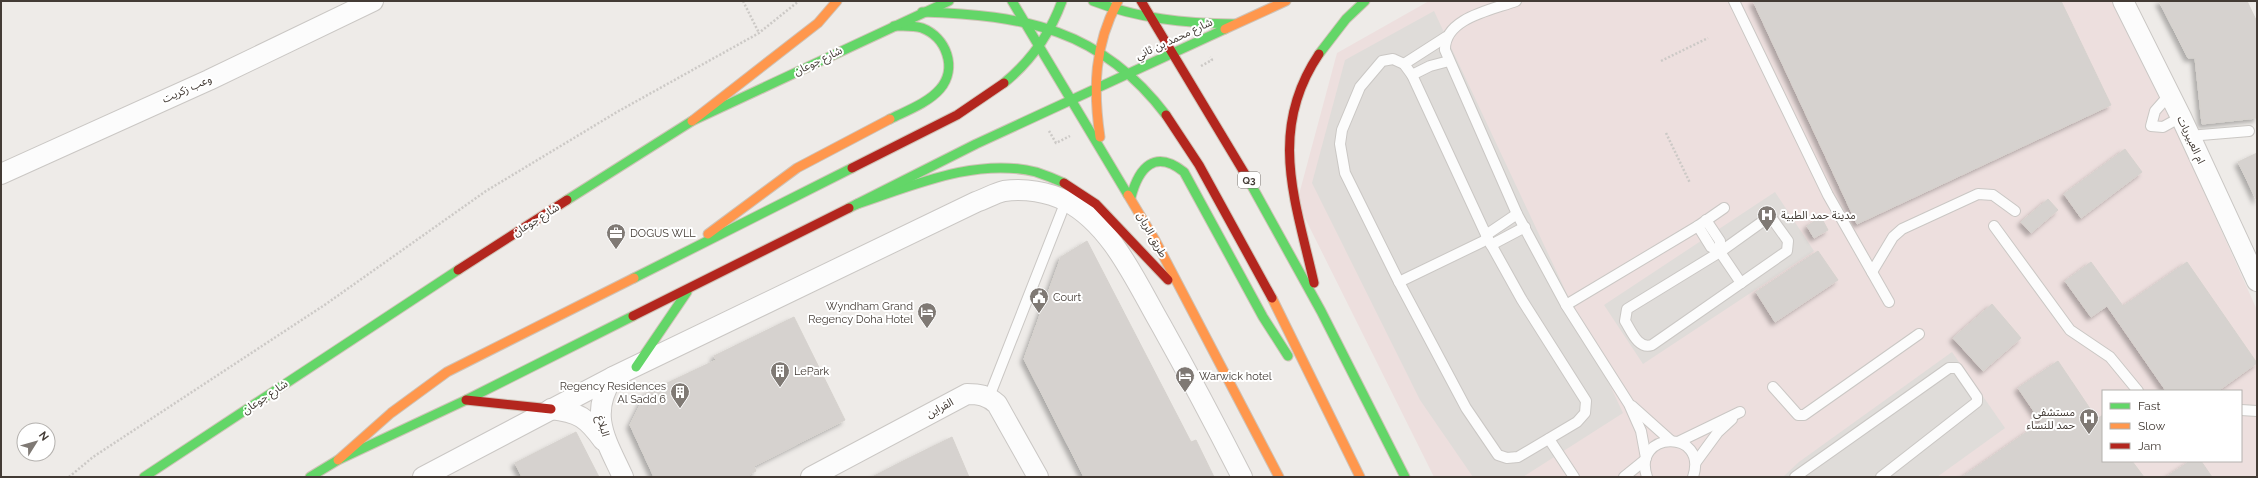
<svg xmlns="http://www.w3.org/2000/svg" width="2258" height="478" viewBox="0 0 2258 478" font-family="Raleway,'Noto Sans Arabic',sans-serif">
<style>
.medical{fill:#eddfde;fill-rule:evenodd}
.parking{fill:#dfdcd9}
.building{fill:#d6d2cf;stroke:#d6d2ce;filter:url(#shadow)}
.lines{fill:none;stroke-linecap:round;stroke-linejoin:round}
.lane-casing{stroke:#cac7c4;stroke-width:12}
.street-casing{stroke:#cac7c4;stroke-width:22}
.fast-casing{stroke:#cfc3b7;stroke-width:11}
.slow-casing{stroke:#cfc3b7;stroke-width:11}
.jam-casing{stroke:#cfc3b7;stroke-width:11}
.path{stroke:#ccc9c6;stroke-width:2.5;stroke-dasharray:2 2;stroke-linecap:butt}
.lane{stroke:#fcfcfc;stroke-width:10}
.street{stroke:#fcfcfc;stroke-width:20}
.fast{stroke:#63d668;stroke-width:9}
.slow{stroke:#ff974d;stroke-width:9}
.jam{stroke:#b3261e;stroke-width:9}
.labels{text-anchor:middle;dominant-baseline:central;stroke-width:4;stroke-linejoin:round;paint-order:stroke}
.shield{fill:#fff;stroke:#7b7672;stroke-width:1}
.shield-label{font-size:10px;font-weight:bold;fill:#433b35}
.street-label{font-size:11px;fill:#433b35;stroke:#fff}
.poi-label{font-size:11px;fill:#433b35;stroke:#fff;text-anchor:start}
</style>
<defs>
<filter id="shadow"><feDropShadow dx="-3.5" dy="3.5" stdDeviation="2" flood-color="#0004"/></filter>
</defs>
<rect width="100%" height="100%" fill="#eeebe8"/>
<path class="medical" d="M 1429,1 L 2112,1 L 2170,116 L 2257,310 L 2257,477 L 1434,477 L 1297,202 L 1337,53 ZM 2103,391 L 2241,391 L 2241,461 L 2103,461 Z"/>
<g class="parking">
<path d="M 1434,11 L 1623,413 L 1523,477 L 1473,477 L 1420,400 L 1312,183 L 1345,60 Z"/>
<path d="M 1775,192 L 1814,251 L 1643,364 L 1604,305 Z"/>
<path d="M 1952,352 L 2005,428 L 1937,477 L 1783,477 L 1799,462 Z"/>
</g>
<g class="building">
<path d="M 1753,1 L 2061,1 L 2111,105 L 1857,224 Z"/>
<path d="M 2159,1 L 2247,1 L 2257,22 L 2257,118 L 2202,124 L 2195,58 L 2188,58 Z"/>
<path d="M 2125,149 L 2142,172 L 2081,218 L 2064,194 Z"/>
<path d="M 2257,153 L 2257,201 L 2238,162 Z"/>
<path d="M 2048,199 L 2058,210 L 2031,233 L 2021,222 Z"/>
<path d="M 1821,217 L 1828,230 L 1814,238 L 1807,226 Z"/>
<path d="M 1087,241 L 1191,442 L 1196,440 L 1214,477 L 1084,477 L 1024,359 L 1061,257 Z"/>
<path d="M 1818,251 L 1838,280 L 1775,322 L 1756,292 Z"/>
<path d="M 2091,262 L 2123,306 L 2187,262 L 2257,363 L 2218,391 L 2166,391 L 2107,306 L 2091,317 L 2065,281 Z"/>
<path d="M 1992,304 L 2021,338 L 1983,371 L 1953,338 Z"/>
<path d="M 794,317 L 845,420 L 754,466 L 756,471 L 745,477 L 654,477 L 630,425 L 646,393 L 716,360 L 714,356 Z"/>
<path d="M 2058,361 L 2097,419 L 2103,415 L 2103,461 L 2132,461 L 2144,477 L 1962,477 L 2041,422 L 2018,388 Z"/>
<path d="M 576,432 L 599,477 L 522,477 L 515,463 Z"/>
<path d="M 952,437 L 969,477 L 872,477 L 903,461 Z"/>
<path d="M 2190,461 L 2201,461 L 2212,477 L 2166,477 Z"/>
</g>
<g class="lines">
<defs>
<g id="lane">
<path d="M 1516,1 C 1492,10 1444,18 1445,50 L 1517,214 L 1566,305 L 1629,404 L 1641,431 L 1646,458"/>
<path d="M 1734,1 L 1828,195 L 1889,302"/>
<path d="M 1393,59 L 1404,64 L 1412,75 L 1488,239 L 1522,300 L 1586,401 L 1585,413 L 1577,422 L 1518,457 L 1507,458 L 1498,455 L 1466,408 L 1399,282 L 1345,173 L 1340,144 L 1342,130 L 1360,87 L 1382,61 Z"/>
<path d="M 1404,64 L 1446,37"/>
<path d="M 1412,75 L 1430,66 L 1449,61"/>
<path d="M 2170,94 L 2155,111 L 2151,126 L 2163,127 L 2181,117"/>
<path d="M 2189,136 L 2249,131"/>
<path d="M 1766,219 L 1773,220 L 1788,241 L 1787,251 L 1652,345 C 1638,350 1631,330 1625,321 L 1627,309 L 1720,252 Z"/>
<path d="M 1706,220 L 1720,241 L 1720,252"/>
<path d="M 1698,226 L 1711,247 L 1720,252 L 1741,283"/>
<path d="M 1994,226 L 2070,330 L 2110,357 L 2138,391"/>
<path d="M 1486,235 L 1517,214"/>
<path d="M 1491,245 L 1525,227"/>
<path d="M 1872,272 L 1893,237 L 1902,229 L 1978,194 L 1993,195 L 2015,211"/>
<path d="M 1399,282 L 1488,239"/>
<path d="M 1566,305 L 1698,226 L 1724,208"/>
<path d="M 1773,387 L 1798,415 L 1804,415 L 1919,334"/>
<path d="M 989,397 L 1066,201"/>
<path d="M 1632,406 L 1670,440"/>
<path d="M 2241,410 L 2257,411"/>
<path d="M 1549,439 L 1574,477"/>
<path d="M 1678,442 L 1740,412"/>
<path d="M 1696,462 L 1718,432 L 1732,419"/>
<path d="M 1624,477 L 1645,460"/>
<path d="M 1647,477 C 1631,431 1709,428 1693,477"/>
<path d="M 1795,477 L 1949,368 L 1957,368 L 1977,397 L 1977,402 L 1881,477"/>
</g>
<g id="street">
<path d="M 2123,1 L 2181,117 L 2257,281"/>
<path d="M 1,174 L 209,80 L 373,1"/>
<path d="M 613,377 C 588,415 606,440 623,477"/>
<path d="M 551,409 C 579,412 587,418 603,440"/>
<path d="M 423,477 L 613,377 L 976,202 C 985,199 995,193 1004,191 C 1025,188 1048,192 1066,201 C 1112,225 1136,282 1161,325 C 1189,375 1216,426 1242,477"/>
<path d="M 811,477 L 967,394 C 979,394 987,395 997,404 L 1038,477"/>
</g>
<g id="fast">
<path d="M 1012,1 L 1128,195"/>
<path d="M 1093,1 C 1139,19 1185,23 1234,24"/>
<path d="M 922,12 C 1024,15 1101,29 1166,115"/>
<path d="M 1319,54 L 1346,19 L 1365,1"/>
<path d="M 1004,83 C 1031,61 1050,34 1062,1"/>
<path d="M 890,119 C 906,111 928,103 940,89 C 958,68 946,37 922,28 C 913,25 903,26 894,26"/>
<path d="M 1248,179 L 1321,311 L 1405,477"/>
<path d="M 1131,197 C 1139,167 1155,149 1184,172 L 1263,317 L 1288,356"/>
<path d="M 567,200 L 692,121 L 949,1"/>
<path d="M 857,204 C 912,186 976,157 1036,172 C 1045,175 1055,179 1064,183"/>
<path d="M 849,208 L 976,144 L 1225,29"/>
<path d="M 634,278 L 852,168"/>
<path d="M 636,367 L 687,292"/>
<path d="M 144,477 L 458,270"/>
<path d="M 310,477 L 338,460 L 466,400 L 633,316"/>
</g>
<g id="slow">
<path d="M 1225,29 L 1286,1"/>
<path d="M 692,121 L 818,23 L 837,1"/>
<path d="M 1100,137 C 1093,89 1094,45 1118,1"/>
<path d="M 1128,195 L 1155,240 L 1279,477"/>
<path d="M 708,234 L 797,168 L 890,119"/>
<path d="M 1272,298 L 1360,477"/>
<path d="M 338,460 L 391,413 L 447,372 L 634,278"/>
</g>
<g id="jam">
<path d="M 1141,1 L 1248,179"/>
<path d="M 1166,115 L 1199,165 L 1272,298"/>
<path d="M 852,168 L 957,115 L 1004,83"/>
<path d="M 1064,183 L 1096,204 L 1168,280"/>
<path d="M 458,270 L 567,200"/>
<path d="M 1314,283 C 1296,202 1267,131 1319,54"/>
<path d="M 633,316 L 849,208"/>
<path d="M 466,400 L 551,409"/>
</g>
</defs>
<use href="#lane" class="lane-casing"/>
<use href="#street" class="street-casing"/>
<use href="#fast" class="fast-casing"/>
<use href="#slow" class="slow-casing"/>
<use href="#jam" class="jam-casing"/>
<g class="path">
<path d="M 743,1 L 759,33"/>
<path d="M 1661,61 L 1708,38"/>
<path d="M 1201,66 L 1212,60 L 1210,57"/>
<path d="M 1049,131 L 1056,143 L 1070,136"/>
<path d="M 1666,133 L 1690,183"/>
<path d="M 69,477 L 93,457 L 326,304 L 486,191 L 617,112 L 759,33 L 799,1"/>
</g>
<use href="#lane" class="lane"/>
<use href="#street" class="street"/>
<use href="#fast" class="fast"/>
<use href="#slow" class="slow"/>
<use href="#jam" class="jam"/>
</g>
<defs>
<symbol id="hospital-pin" viewBox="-11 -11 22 30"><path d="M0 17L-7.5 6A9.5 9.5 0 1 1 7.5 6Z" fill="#7f7974" stroke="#fff"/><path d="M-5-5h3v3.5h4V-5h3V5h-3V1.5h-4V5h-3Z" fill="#fff"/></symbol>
<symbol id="office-pin" viewBox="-11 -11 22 30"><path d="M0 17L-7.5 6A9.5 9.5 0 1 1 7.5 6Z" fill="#7f7974" stroke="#fff"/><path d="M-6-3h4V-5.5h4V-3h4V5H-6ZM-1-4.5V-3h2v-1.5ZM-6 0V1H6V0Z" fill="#fff"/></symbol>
<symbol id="civic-pin" viewBox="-11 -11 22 30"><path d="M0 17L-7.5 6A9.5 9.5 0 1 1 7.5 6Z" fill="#7f7974" stroke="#fff"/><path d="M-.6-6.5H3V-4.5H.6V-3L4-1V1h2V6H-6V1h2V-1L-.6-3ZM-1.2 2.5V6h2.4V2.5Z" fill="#fff"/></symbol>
<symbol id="hotel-pin" viewBox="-11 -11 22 30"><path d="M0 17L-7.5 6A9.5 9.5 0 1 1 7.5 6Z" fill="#7f7974" stroke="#fff"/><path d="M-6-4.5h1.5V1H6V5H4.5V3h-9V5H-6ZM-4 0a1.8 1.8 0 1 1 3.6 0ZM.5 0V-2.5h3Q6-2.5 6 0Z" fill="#fff"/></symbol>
<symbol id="building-pin" viewBox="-11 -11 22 30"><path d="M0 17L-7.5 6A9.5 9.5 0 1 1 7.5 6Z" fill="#7f7974" stroke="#fff"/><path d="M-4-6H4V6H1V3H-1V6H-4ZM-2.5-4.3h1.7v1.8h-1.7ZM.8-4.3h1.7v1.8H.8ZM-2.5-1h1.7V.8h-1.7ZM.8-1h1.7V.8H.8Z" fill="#fff"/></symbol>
</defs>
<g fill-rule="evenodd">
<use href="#hospital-pin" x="1756" y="204" width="22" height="30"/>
<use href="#office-pin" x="605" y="222" width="22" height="30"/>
<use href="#civic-pin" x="1028" y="286" width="22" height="30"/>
<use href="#hotel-pin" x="916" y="301" width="22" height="30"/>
<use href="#building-pin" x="769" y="360" width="22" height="30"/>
<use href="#hotel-pin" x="1174" y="365" width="22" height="30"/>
<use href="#building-pin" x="669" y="381" width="22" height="30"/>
<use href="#hospital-pin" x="2078" y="407" width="22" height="30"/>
</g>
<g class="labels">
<rect class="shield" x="1238" y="172" width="22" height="16" rx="3"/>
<g class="shield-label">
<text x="1249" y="180">Q3</text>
</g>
<g class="street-label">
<text transform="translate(1174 39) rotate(-25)">شارع محمد بن ثاني</text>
<text transform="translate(818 61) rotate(-26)">شارع جوعان</text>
<text transform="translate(187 89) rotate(-24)">وعب زكريت</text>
<text transform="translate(2191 140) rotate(65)">ام العبيريات</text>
<text transform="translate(536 220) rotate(-32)">شارع جوعان</text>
<text transform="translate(1152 235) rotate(61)">طريق الريان</text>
<text transform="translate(265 397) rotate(-34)">شارع جوعان</text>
<text transform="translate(940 408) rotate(-28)">القراين</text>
<text transform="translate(603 426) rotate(75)">البلاغ</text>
</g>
<g class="poi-label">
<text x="1781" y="215">مدينة حمد الطبية</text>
<text x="630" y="233">DOGUS WLL</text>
<text x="1053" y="297">Court</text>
<text x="913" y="306" text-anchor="end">Wyndham Grand<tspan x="913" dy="13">Regency Doha Hotel</tspan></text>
<text x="794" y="371">LePark</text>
<text x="1199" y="376">Warwick hotel</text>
<text x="666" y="386" text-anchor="end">Regency Residences<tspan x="666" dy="13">Al Sadd 6</tspan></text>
<text x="2075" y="412" text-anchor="end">مستشفى<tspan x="2075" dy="13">حمد للنساء</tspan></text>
</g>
</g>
<rect width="2258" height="478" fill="none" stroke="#433b35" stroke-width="4"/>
<rect x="2102" y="390" width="140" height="72" fill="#ffffff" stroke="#b4b1ae"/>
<rect x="2110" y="403" width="20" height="6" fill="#63d668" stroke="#b4b1ae"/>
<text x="2138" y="410" font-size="12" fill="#433b35">Fast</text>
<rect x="2110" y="423" width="20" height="6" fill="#ff974d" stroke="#b4b1ae"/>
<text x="2138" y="430" font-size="12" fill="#433b35">Slow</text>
<rect x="2110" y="443" width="20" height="6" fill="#b3261e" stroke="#b4b1ae"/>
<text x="2138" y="450" font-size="12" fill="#433b35">Jam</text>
<g transform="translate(36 442) rotate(53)"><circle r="19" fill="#ffffff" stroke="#b4b1ae"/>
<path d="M0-3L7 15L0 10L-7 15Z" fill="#7f7974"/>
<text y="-6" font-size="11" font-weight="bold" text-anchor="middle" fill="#433b35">N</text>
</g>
</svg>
